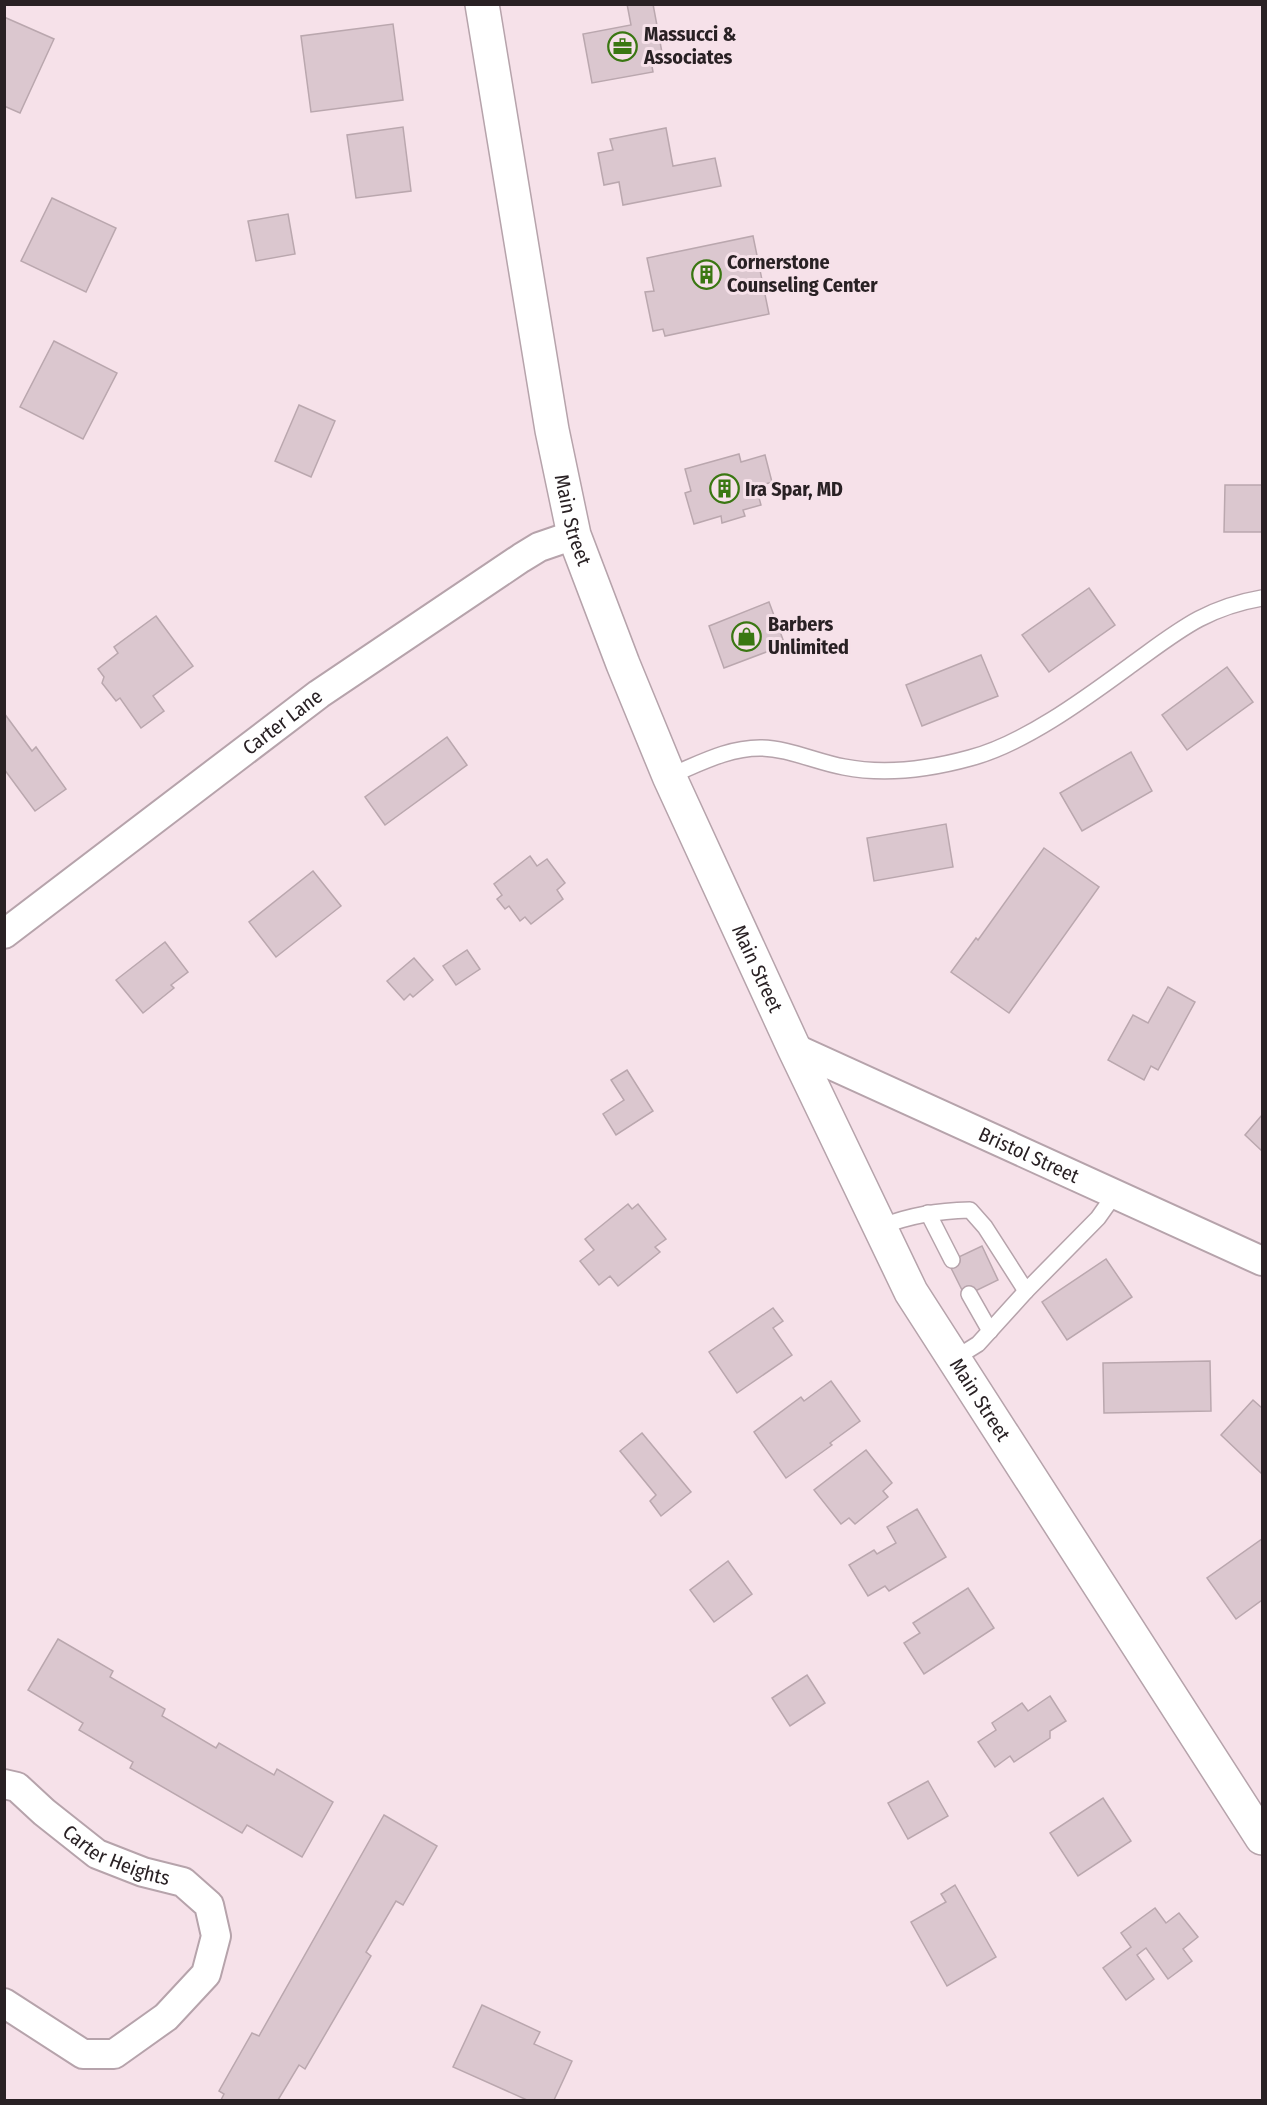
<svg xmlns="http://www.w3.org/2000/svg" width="1267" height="2105" viewBox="0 0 1267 2105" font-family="'Fira Sans Condensed',sans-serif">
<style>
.building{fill:#dbc7cf;stroke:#baa7ae;stroke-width:1.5}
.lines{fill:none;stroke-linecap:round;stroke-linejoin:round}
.service-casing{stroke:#b6a3ab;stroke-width:18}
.minor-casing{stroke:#b6a3ab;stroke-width:32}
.trunk-casing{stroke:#b6a3ab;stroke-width:36}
.service{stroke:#fff;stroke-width:15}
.minor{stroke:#fff;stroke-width:28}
.trunk{stroke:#fff;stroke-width:33}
.labels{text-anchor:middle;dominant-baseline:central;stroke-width:6;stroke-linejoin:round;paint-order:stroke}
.poi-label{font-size:20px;font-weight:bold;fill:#292124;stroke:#f6e1e9;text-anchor:start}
.street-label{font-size:20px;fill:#292124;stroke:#f6e1e9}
</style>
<rect width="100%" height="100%" fill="#f6e1e9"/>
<g class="building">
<path d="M 627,4 L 653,4 L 663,58 L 651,61 L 653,72 L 592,83 L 583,34 L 631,25 Z"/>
<path d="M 4,17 L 54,39 L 20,113 L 4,106 Z"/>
<path d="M 393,24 L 403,100 L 311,112 L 301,36 Z"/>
<path d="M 403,127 L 411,191 L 356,198 L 347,135 Z"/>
<path d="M 666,128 L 673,166 L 715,158 L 721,186 L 623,205 L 619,182 L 604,185 L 598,153 L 613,150 L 610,139 Z"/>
<path d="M 52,198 L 116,228 L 86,292 L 21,261 Z"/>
<path d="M 288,214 L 295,254 L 256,261 L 248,221 Z"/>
<path d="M 753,236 L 769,314 L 665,336 L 663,329 L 653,331 L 645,292 L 654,291 L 647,258 Z"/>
<path d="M 54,341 L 117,373 L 83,439 L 20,407 Z"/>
<path d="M 299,405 L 335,421 L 311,477 L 275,461 Z"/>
<path d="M 739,454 L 741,462 L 765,455 L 772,482 L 756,487 L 761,505 L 743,510 L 745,516 L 722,523 L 721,516 L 694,524 L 685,493 L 691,491 L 685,469 Z"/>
<path d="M 1225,485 L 1262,485 L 1262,532 L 1224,532 Z"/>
<path d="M 1089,588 L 1115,625 L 1049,672 L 1022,635 Z"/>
<path d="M 769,602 L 785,645 L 724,668 L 709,626 Z"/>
<path d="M 156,616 L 193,666 L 153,696 L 164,711 L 141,728 L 120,698 L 116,701 L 102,683 L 104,677 L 98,669 L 118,653 L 114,647 Z"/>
<path d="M 981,655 L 998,696 L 922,726 L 906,685 Z"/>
<path d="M 1227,667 L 1253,702 L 1187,750 L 1162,715 Z"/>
<path d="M 4,713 L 32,751 L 36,747 L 66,789 L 35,811 L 4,769 Z"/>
<path d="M 447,737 L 467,765 L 385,825 L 365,797 Z"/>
<path d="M 1131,752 L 1152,791 L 1082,831 L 1060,793 Z"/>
<path d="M 946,824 L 953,867 L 874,881 L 867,838 Z"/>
<path d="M 1044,848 L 1099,887 L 1009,1013 L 951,972 L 976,938 L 978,940 Z"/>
<path d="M 530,856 L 537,866 L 547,859 L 565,883 L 557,890 L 563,899 L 531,924 L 525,917 L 520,921 L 509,906 L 505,909 L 497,899 L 502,895 L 494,884 Z"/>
<path d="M 313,871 L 341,906 L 276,957 L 249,922 Z"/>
<path d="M 165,942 L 188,972 L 171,985 L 174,988 L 143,1013 L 116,980 Z"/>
<path d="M 467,950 L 480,969 L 456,985 L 443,966 Z"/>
<path d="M 414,958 L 433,980 L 413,997 L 410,994 L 404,1000 L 387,981 Z"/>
<path d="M 1168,987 L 1195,1002 L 1158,1070 L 1151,1066 L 1144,1080 L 1108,1060 L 1133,1015 L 1148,1023 Z"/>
<path d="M 627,1070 L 653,1111 L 616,1135 L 603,1114 L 624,1100 L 611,1080 Z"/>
<path d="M 1262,1115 L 1262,1151 L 1245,1135 Z"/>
<path d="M 628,1204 L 632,1209 L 638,1204 L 666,1239 L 655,1247 L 660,1252 L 618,1286 L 610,1276 L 599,1285 L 580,1261 L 594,1250 L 585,1239 Z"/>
<path d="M 982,1246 L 998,1280 L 965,1296 L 948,1262 Z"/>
<path d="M 1106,1259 L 1132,1297 L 1067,1340 L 1042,1302 Z"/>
<path d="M 773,1308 L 783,1321 L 773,1328 L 792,1355 L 737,1393 L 709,1352 Z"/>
<path d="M 1210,1361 L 1211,1411 L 1104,1413 L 1103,1363 Z"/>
<path d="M 831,1381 L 860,1421 L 830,1443 L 832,1445 L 786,1478 L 754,1432 L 801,1397 L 804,1401 Z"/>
<path d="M 1253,1400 L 1262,1408 L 1262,1474 L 1221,1435 Z"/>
<path d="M 642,1433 L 691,1492 L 661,1516 L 650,1501 L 656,1495 L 620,1451 Z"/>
<path d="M 866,1450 L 892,1483 L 883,1491 L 888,1497 L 855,1524 L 849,1518 L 841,1524 L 814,1490 Z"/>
<path d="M 917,1509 L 946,1557 L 889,1591 L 885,1586 L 868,1596 L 849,1565 L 874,1550 L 877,1554 L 896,1543 L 887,1527 Z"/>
<path d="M 1262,1539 L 1262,1600 L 1236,1619 L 1207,1578 Z"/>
<path d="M 728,1561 L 752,1594 L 714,1622 L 690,1590 Z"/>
<path d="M 968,1588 L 994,1628 L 924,1674 L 904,1643 L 920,1633 L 913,1623 Z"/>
<path d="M 58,1639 L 113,1671 L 110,1677 L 165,1709 L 162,1716 L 216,1748 L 219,1743 L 274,1775 L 277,1769 L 333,1802 L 302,1857 L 247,1825 L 242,1833 L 130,1768 L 133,1762 L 79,1730 L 83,1723 L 28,1690 Z"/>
<path d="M 807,1675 L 825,1703 L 790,1726 L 772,1698 Z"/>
<path d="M 1050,1696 L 1066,1721 L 1050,1731 L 1050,1738 L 1014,1762 L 1010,1756 L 995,1767 L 978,1742 L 996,1730 L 992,1723 L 1022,1703 L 1028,1711 Z"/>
<path d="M 928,1781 L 948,1816 L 908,1839 L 888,1803 Z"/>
<path d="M 1103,1798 L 1131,1841 L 1078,1876 L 1050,1833 Z"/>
<path d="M 384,1815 L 437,1846 L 403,1905 L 396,1901 L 366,1952 L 371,1956 L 305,2069 L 299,2065 L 278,2100 L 221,2100 L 224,2094 L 219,2091 L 252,2033 L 259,2036 Z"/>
<path d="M 955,1885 L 996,1957 L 947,1986 L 911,1922 L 946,1902 L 941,1894 Z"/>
<path d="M 1155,1908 L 1166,1923 L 1179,1913 L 1198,1937 L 1183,1949 L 1192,1961 L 1168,1979 L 1146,1948 L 1137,1955 L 1154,1979 L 1126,2000 L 1103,1968 L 1131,1947 L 1121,1933 Z"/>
<path d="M 482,2005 L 540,2032 L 534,2044 L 572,2061 L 554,2100 L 527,2100 L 453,2067 Z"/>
</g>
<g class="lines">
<defs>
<g id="service">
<path d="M 669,776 C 699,764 727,748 760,748 C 788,748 816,762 844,767 C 885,775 930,769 970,758 C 1024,744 1086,698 1131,665 C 1177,632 1204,608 1262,598"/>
<path d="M 928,1213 L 952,1260"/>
<path d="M 880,1227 C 911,1215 937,1211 970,1210 L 985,1227 L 1026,1291 L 1098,1218 L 1115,1194"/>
<path d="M 969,1294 L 990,1331"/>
<path d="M 954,1359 L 978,1344 L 1026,1291"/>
</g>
<g id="minor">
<path id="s1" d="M 4,934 L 319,694 L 521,558 L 539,547 L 574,535"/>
<path id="s2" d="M 794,1048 L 1262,1261"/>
<path id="s3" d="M 4,1784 L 17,1787 L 44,1812 L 97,1854 L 143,1872 L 183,1882 L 209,1905 L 216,1936 L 206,1974 L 166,2017 L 114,2054 L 83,2054 L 4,2003"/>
</g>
<g id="trunk">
<path id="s4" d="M 482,4 L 552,430 L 574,535 L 623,664 L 669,776 L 794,1048 L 911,1292 L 1262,1838"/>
</g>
</defs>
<use href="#service" class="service-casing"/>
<use href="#minor" class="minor-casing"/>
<use href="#trunk" class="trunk-casing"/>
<use href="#service" class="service"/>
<use href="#minor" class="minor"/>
<use href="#trunk" class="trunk"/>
</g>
<defs>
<symbol id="office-ring" viewBox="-11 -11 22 22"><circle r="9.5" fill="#f6e1e9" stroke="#3a7712" stroke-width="1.5"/><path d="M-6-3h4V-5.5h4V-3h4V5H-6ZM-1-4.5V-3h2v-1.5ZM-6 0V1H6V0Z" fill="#3a7712"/></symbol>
<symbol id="building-ring" viewBox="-11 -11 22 22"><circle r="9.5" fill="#f6e1e9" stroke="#3a7712" stroke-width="1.5"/><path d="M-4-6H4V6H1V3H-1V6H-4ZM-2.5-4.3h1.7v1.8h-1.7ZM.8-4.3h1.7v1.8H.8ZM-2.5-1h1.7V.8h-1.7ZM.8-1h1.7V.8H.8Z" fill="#3a7712"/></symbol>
<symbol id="shop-ring" viewBox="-11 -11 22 22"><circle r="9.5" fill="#f6e1e9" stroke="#3a7712" stroke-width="1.5"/><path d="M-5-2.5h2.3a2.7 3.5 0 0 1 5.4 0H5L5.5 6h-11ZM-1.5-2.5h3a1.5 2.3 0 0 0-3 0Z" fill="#3a7712"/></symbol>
</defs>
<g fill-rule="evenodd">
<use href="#office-ring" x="606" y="30" width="33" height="33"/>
<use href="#building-ring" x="690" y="258" width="33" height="33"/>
<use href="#building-ring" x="708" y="472" width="33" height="33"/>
<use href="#shop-ring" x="730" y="620" width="33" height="33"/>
</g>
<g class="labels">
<g class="poi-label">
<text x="644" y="34">Massucci &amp;<tspan x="644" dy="23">Associates</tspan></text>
<text x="727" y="262">Cornerstone<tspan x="727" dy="23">Counseling Center</tspan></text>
<text x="745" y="489">Ira Spar, MD</text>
<text x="768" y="624">Barbers<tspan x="768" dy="23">Unlimited</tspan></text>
</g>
<g class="street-label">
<text stroke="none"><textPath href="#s4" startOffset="524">Main Street</textPath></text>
<text stroke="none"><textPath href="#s1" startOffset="350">Carter Lane</textPath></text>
<text stroke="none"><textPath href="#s4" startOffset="1010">Main Street</textPath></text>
<text stroke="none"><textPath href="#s2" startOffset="258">Bristol Street</textPath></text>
<text stroke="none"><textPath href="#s4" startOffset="1496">Main Street</textPath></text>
<text stroke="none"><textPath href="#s3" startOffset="136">Carter Heights</textPath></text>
</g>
</g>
<rect width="1267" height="2105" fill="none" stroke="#292124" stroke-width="12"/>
</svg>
